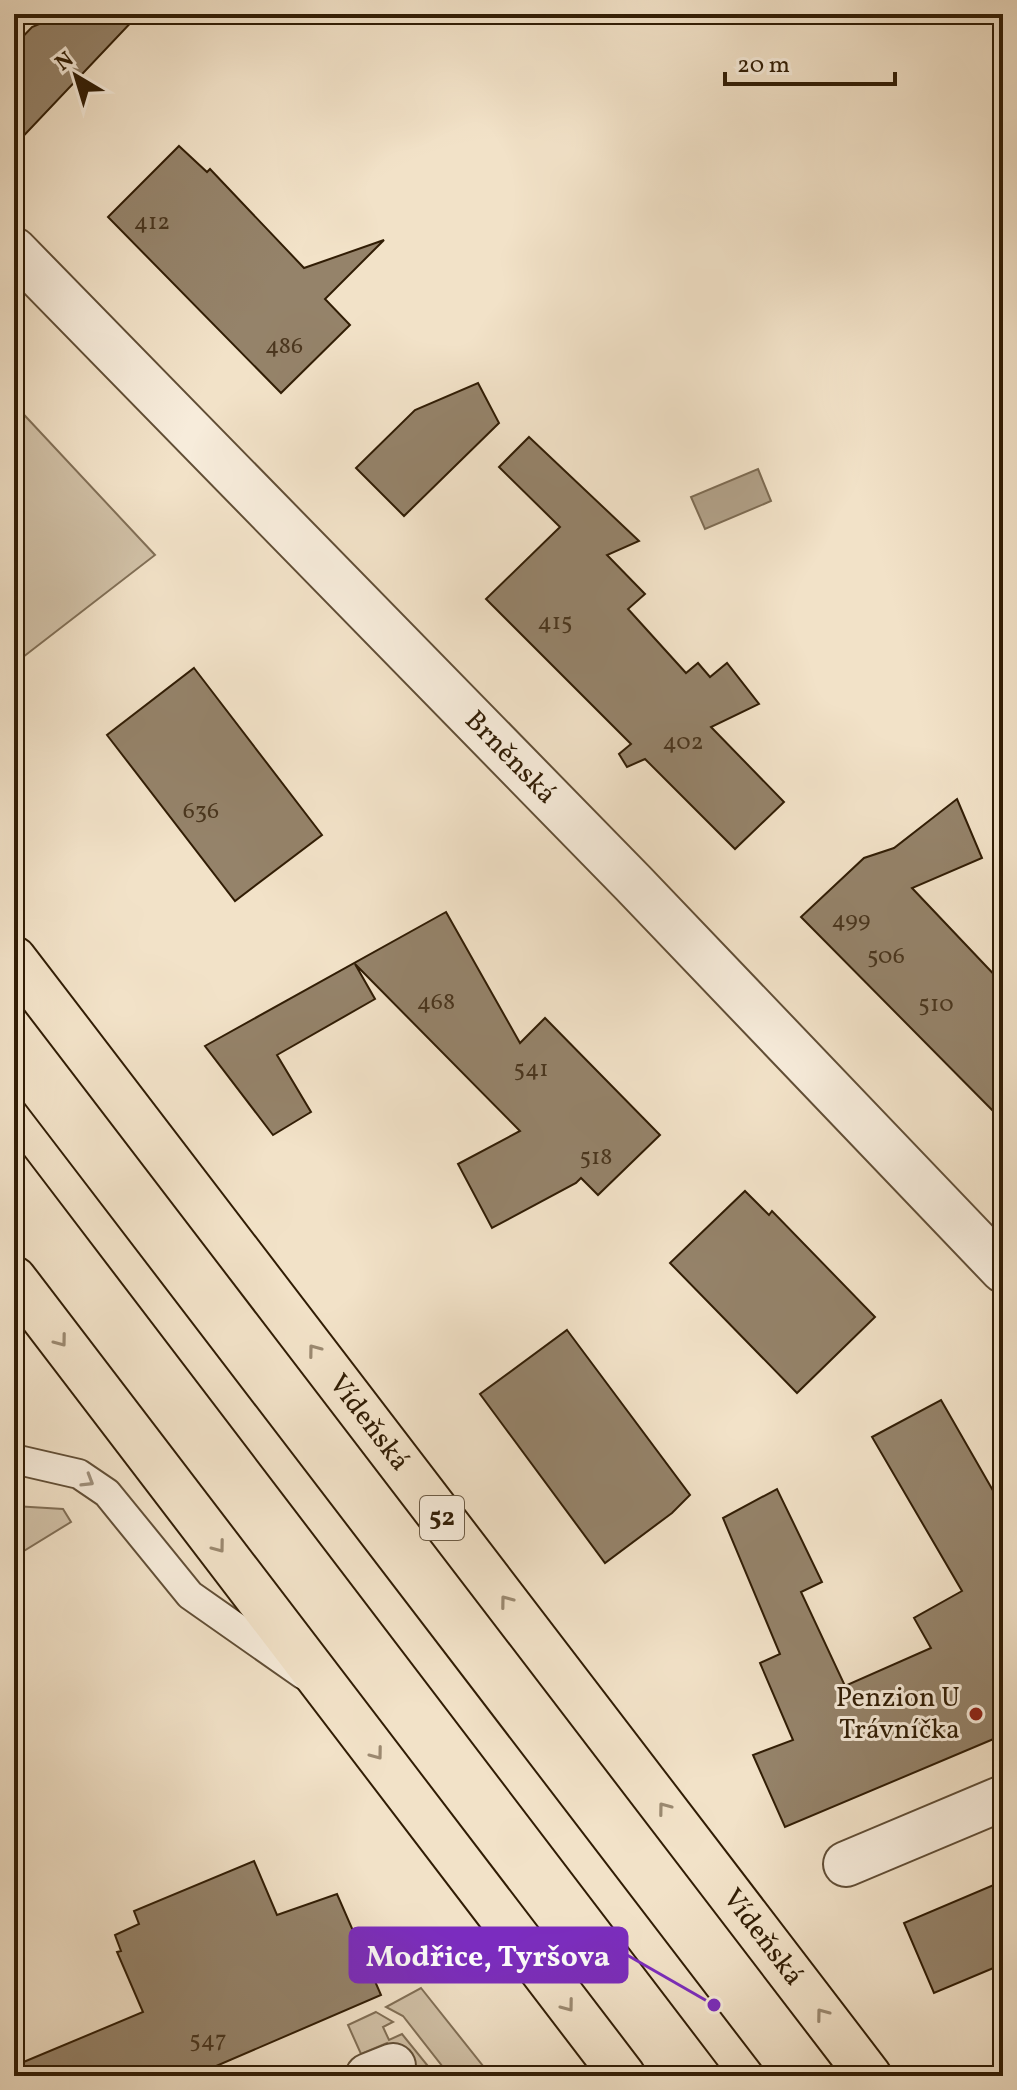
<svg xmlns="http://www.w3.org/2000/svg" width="1017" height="2090" viewBox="0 0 1017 2090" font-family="Vollkorn,serif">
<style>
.green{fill:#d1c1a7;stroke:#816f56;stroke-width:2}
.water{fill:#b09f86;stroke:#7d6b52;stroke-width:2}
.building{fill:#95836a;stroke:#311d05;stroke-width:2}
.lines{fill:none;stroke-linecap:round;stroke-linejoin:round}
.service-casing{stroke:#614e36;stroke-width:32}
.minor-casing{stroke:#614e36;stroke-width:48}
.tertiary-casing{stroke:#614e36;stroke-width:48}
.trunk-casing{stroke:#311d05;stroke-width:48}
.service{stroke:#f7ecdb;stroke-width:28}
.minor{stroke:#f7ecdb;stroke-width:44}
.tertiary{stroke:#f7ecdb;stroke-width:44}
.trunk{stroke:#f2e2c8;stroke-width:44}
.tram{stroke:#311d05;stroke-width:2}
.oneway{stroke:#9b8970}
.oneway2{stroke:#9e8f7b}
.poi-dot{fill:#8f2418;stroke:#f7ecdb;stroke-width:3}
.labels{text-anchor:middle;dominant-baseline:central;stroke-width:6;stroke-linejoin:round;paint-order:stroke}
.number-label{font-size:24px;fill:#4a361e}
.shield{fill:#f7ecdb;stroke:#6c5b45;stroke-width:2}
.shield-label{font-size:26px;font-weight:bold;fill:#311d05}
.street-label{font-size:28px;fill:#311d05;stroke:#f7ecdb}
.poi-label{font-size:28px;fill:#311d05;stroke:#f7ecdb;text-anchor:end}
.leader{fill:none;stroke:#7b2cbf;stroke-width:3}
.callout-dot{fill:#7b2cbf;stroke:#f7ecdb;stroke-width:3}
.callout{fill:#7b2cbf;stroke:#7b2cbf;stroke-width:3}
.callout-label{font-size:30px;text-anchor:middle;font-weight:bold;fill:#fff}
</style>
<rect width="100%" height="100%" fill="#f2e2c8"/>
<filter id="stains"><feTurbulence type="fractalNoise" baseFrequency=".0025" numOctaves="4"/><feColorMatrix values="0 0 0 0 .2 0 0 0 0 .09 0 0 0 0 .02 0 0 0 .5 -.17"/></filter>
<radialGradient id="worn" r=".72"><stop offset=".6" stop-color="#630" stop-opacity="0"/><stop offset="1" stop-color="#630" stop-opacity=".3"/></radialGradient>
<g class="green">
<path d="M 14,404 L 155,555 L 14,664 Z"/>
<path d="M 14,1506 L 63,1509 L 71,1522 L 14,1557 Z"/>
<path d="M 421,1988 L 491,2076 L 450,2076 L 403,2016 L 386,2007 Z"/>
<path d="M 376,2012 L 393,2022 L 383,2027 L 389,2040 L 402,2034 L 436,2076 L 402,2076 L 387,2043 L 361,2054 L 348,2025 Z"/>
</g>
<path class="water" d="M 758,469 L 771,501 L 705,529 L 691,497 Z"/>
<g class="building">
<path d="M 63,14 L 139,14 L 14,146 L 14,46 L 32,27 Z"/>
<path d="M 179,146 L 207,172 L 210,169 L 304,268 L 384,240 L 325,299 L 350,325 L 281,393 L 108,217 Z"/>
<path d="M 478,383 L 499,423 L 404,516 L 356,468 L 415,410 Z"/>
<path d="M 529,437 L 639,541 L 607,555 L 645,594 L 628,609 L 686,673 L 698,663 L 710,677 L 727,663 L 759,704 L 711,727 L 784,802 L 735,849 L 645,759 L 627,767 L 619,754 L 631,744 L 486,599 L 560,527 L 499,467 Z"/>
<path d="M 194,668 L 322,835 L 235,901 L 107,735 Z"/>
<path d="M 957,799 L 982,858 L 912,888 L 1003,984 L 1003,1121 L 801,917 L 864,858 L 894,848 Z"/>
<path d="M 446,912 L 520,1043 L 545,1018 L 660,1135 L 598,1195 L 581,1178 L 576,1183 L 492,1228 L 458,1164 L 520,1131 L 355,964 L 375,999 L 277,1055 L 311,1112 L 273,1135 L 205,1046 Z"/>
<path d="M 745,1191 L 769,1215 L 772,1211 L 875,1317 L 797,1393 L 670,1263 Z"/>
<path d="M 567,1330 L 690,1495 L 672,1513 L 605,1563 L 480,1394 Z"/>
<path d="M 941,1400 L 1003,1508 L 1003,1735 L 785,1827 L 753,1755 L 793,1740 L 760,1663 L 780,1654 L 723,1518 L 777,1489 L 822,1582 L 801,1592 L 845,1686 L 931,1648 L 914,1618 L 962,1591 L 872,1437 Z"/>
<path d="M 254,1861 L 277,1915 L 337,1894 L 381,1995 L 193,2076 L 14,2076 L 14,2066 L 143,2012 L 117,1952 L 121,1951 L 115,1935 L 139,1924 L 134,1911 Z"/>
<path d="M 1003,1881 L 1003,1964 L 934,1993 L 904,1923 Z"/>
</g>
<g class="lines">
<defs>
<path id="service" d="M 14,1459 L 79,1474 L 107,1493 L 190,1595 L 304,1675"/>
<g id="minor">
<path d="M 846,1864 L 1003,1798"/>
<path d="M 368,2076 L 393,2066"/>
</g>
<g id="tertiary">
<path id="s1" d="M 14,250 L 633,883 L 1003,1270"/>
</g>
<g id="trunk">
<path id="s2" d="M 14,959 L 869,2076"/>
<path d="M 14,1279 L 623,2076"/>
</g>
</defs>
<use href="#service" class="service-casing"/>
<use href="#minor" class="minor-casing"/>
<use href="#tertiary" class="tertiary-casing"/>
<use href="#trunk" class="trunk-casing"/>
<use href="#service" class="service"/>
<use href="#minor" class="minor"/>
<use href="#tertiary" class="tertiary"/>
<use href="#trunk" class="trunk"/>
<g class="tram">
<path d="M 14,1090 L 769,2076"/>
<path d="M 14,1142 L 726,2076"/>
</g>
</g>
<defs><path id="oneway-chevron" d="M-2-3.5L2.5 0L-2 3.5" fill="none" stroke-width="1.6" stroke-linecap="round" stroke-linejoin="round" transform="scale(2)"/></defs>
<g class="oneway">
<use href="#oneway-chevron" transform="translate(61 1341) rotate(53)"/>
<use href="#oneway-chevron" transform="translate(314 1350) rotate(-127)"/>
<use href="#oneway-chevron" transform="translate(219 1547) rotate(53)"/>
<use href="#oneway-chevron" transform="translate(506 1601) rotate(-127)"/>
<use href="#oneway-chevron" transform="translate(377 1754) rotate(53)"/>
<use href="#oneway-chevron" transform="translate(664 1808) rotate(-127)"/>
<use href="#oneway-chevron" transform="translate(568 2006) rotate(53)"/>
<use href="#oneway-chevron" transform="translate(822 2014) rotate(-127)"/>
</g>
<use class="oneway2" href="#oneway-chevron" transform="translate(88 1481) rotate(31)"/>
<circle class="poi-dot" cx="976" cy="1714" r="8"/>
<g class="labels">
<g class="number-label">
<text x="152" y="223">412</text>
<text x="284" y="347">486</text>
<text x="555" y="623">415</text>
<text x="683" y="743">402</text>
<text x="201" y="812">636</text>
<text x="851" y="921">499</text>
<text x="886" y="957">506</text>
<text x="436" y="1003">468</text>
<text x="936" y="1005">510</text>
<text x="531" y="1070">541</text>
<text x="596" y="1158">518</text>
<text x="208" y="2041">547</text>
</g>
<rect class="shield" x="420" y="1496" width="44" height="44" rx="6"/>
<g class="shield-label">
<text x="442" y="1518">52</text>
</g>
<g class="street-label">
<text stroke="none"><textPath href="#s1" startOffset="710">Brněnská</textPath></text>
<text stroke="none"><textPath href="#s2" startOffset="584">Vídeňská</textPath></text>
<text stroke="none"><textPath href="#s2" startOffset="1232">Vídeňská</textPath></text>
</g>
<g class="poi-label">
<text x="960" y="1698">Penzion U<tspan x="960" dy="32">Trávníčka</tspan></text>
</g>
</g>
<path class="leader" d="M714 2005L627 1955"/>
<circle class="callout-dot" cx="714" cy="2005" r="8"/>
<rect class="callout" x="350" y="1928" width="277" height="54" rx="8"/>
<g class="callout-label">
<text x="488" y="1966">Modřice, Tyršova</text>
</g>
<rect width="1017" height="2090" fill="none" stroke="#f2e2c8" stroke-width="48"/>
<rect x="16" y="16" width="985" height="2058" fill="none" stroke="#311d05" stroke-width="4"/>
<rect x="24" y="24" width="969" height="2042" fill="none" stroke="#311d05" stroke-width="2"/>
<g transform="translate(76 76) rotate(322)" stroke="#f7ecdb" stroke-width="6" paint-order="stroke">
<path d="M0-6L14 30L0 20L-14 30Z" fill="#311d05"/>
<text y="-12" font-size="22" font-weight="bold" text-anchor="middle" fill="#311d05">N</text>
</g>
<path d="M725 72v12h170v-12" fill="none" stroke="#311d05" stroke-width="4"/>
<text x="737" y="72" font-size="24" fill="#311d05" stroke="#f7ecdb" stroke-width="6" paint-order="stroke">20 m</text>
<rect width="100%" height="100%" filter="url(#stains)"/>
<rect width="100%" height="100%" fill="url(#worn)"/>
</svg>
